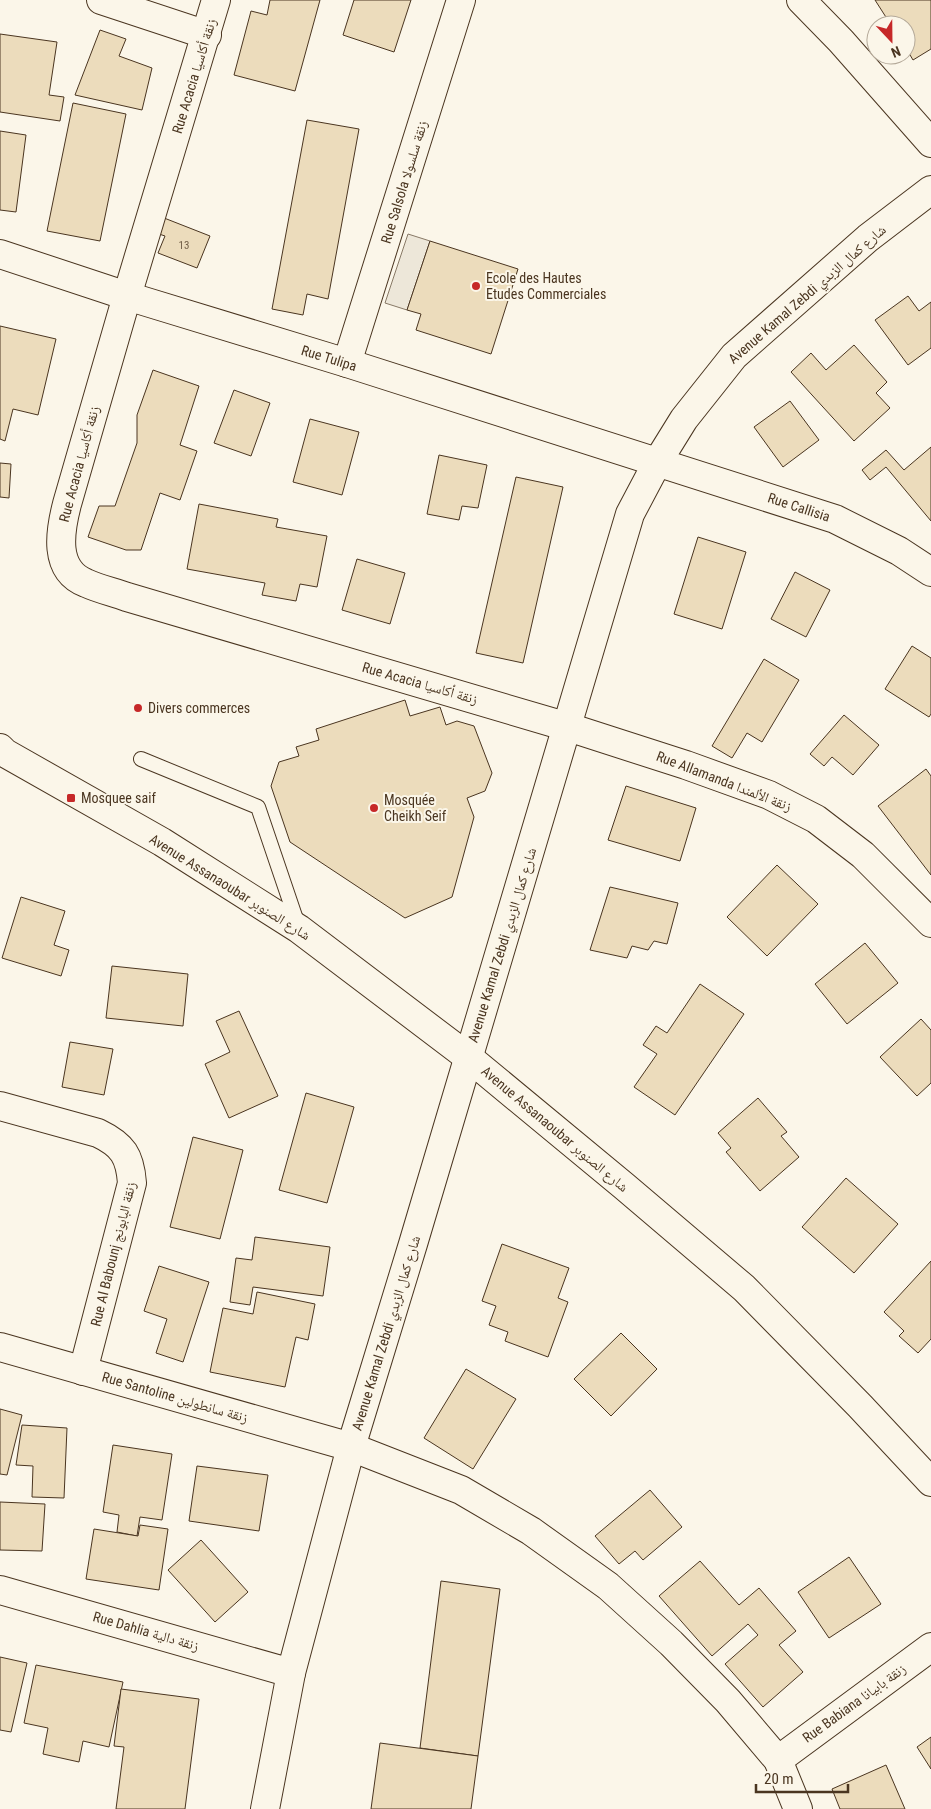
<svg xmlns="http://www.w3.org/2000/svg" width="931" height="1809" viewBox="0 0 931 1809" font-family="'Roboto Condensed','Noto Naskh Arabic',sans-serif">
<style>
.parking{fill:#ede7d9;stroke:#887966}
.building{fill:#ecdcbc;stroke:#4a3520}
.lines{fill:none;stroke-linecap:round;stroke-linejoin:round}
.lane-casing{stroke:#4a3520;stroke-width:16}
.street-casing{stroke:#4a3520;stroke-width:30}
.secondary-casing{stroke:#4a3520;stroke-width:30}
.lane{stroke:#fbf6e9;stroke-width:14}
.street{stroke:#fbf6e9;stroke-width:28}
.secondary{stroke:#fbf6e9;stroke-width:28}
.poi-dot{fill:#c62828;stroke:#fbf6e9;stroke-width:2}
.labels{text-anchor:middle;dominant-baseline:central;stroke-width:4;stroke-linejoin:round;paint-order:stroke}
.number-label{font-size:11px;fill:#725f47}
.street-label{font-size:14px;fill:#4a3520;stroke:#fbf6e9}
.poi-label{font-size:14px;fill:#4a3520;stroke:#fbf6e9;text-anchor:start}
</style>
<rect width="100%" height="100%" fill="#fbf6e9"/>
<path class="parking" d="M 408,234 L 430,241 L 407,310 L 385,303 Z"/>
<g class="building">
<path d="M 270,0 L 320,0 L 295,91 L 234,75 L 251,11 L 267,15 Z"/>
<path d="M 354,0 L 411,0 L 394,52 L 343,35 Z"/>
<path d="M 875,0 L 931,0 L 931,49 L 913,60 L 906,48 L 906,25 L 891,25 Z"/>
<path d="M 100,30 L 126,39 L 119,56 L 152,68 L 142,110 L 75,95 Z"/>
<path d="M 0,34 L 57,42 L 49,95 L 64,97 L 60,121 L 0,112 Z"/>
<path d="M 73,103 L 126,114 L 100,241 L 47,231 Z"/>
<path d="M 307,120 L 359,129 L 328,299 L 307,294 L 303,315 L 272,309 Z"/>
<path d="M 0,131 L 26,135 L 16,212 L 0,210 Z"/>
<path d="M 159,216 L 210,236 L 197,268 L 158,253 L 165,236 L 153,232 Z"/>
<path d="M 430,241 L 518,269 L 491,354 L 416,330 L 421,314 L 407,310 Z"/>
<path d="M 908,296 L 919,311 L 931,302 L 931,348 L 908,365 L 875,320 Z"/>
<path d="M 0,326 L 56,339 L 38,415 L 13,409 L 5,441 L 0,439 Z"/>
<path d="M 854,345 L 887,382 L 876,393 L 890,408 L 854,441 L 791,372 L 811,353 L 826,370 Z"/>
<path d="M 153,370 L 199,386 L 180,445 L 197,451 L 180,500 L 160,493 L 141,550 L 126,550 L 88,537 L 99,506 L 115,506 L 137,443 L 137,415 Z"/>
<path d="M 234,390 L 270,403 L 251,456 L 214,443 Z"/>
<path d="M 790,401 L 819,440 L 783,467 L 754,427 Z"/>
<path d="M 310,419 L 359,432 L 342,495 L 293,482 Z"/>
<path d="M 931,447 L 931,521 L 886,467 L 870,480 L 862,470 L 886,450 L 904,470 Z"/>
<path d="M 439,455 L 487,465 L 478,508 L 462,506 L 459,520 L 427,514 Z"/>
<path d="M 0,463 L 11,464 L 9,498 L 0,497 Z"/>
<path d="M 516,477 L 563,487 L 523,663 L 476,653 Z"/>
<path d="M 199,504 L 278,519 L 276,527 L 327,536 L 317,587 L 300,584 L 296,601 L 262,595 L 265,583 L 187,569 Z"/>
<path d="M 698,537 L 746,552 L 722,629 L 674,614 Z"/>
<path d="M 357,559 L 405,573 L 390,624 L 342,610 Z"/>
<path d="M 795,572 L 830,590 L 806,637 L 771,619 Z"/>
<path d="M 912,646 L 931,658 L 931,714 L 929,717 L 885,689 Z"/>
<path d="M 764,659 L 799,680 L 762,742 L 747,733 L 732,758 L 712,746 Z"/>
<path d="M 405,700 L 410,716 L 440,707 L 446,725 L 457,721 L 474,726 L 492,773 L 485,791 L 467,798 L 474,817 L 452,897 L 405,918 L 290,842 L 271,786 L 279,762 L 299,756 L 296,747 L 319,740 L 316,729 Z"/>
<path d="M 844,715 L 879,745 L 853,775 L 832,757 L 824,766 L 810,754 Z"/>
<path d="M 926,769 L 931,776 L 931,875 L 878,806 Z"/>
<path d="M 626,786 L 696,808 L 680,861 L 608,840 Z"/>
<path d="M 777,865 L 818,904 L 767,956 L 727,917 Z"/>
<path d="M 610,887 L 678,903 L 667,944 L 654,941 L 648,950 L 632,946 L 627,958 L 590,950 Z"/>
<path d="M 21,897 L 65,911 L 54,945 L 69,950 L 61,976 L 2,958 Z"/>
<path d="M 865,943 L 898,983 L 847,1024 L 815,984 Z"/>
<path d="M 112,966 L 188,974 L 183,1026 L 106,1018 Z"/>
<path d="M 700,984 L 744,1014 L 675,1115 L 634,1087 L 657,1054 L 643,1045 L 656,1026 L 667,1033 Z"/>
<path d="M 239,1011 L 278,1096 L 229,1118 L 205,1064 L 230,1052 L 216,1021 Z"/>
<path d="M 921,1019 L 931,1030 L 931,1083 L 917,1096 L 880,1057 Z"/>
<path d="M 70,1042 L 113,1049 L 104,1095 L 62,1087 Z"/>
<path d="M 306,1093 L 354,1107 L 327,1203 L 279,1190 Z"/>
<path d="M 758,1098 L 787,1132 L 781,1136 L 799,1157 L 760,1191 L 726,1152 L 731,1148 L 718,1133 Z"/>
<path d="M 193,1137 L 243,1150 L 220,1239 L 170,1227 Z"/>
<path d="M 846,1178 L 898,1224 L 854,1273 L 802,1227 Z"/>
<path d="M 255,1237 L 330,1247 L 323,1296 L 253,1287 L 250,1305 L 230,1302 L 236,1258 L 252,1260 Z"/>
<path d="M 502,1244 L 569,1268 L 558,1298 L 568,1302 L 548,1357 L 505,1341 L 508,1332 L 489,1325 L 496,1306 L 482,1301 Z"/>
<path d="M 931,1261 L 931,1339 L 918,1353 L 899,1336 L 904,1331 L 884,1312 Z"/>
<path d="M 159,1266 L 209,1282 L 183,1362 L 156,1353 L 167,1319 L 144,1311 Z"/>
<path d="M 257,1292 L 315,1304 L 308,1340 L 296,1337 L 285,1387 L 210,1372 L 223,1308 L 253,1314 Z"/>
<path d="M 621,1333 L 657,1369 L 611,1416 L 574,1379 Z"/>
<path d="M 466,1369 L 516,1399 L 473,1469 L 424,1438 Z"/>
<path d="M 0,1409 L 22,1415 L 7,1475 L 0,1474 Z"/>
<path d="M 22,1425 L 67,1428 L 64,1498 L 32,1497 L 33,1466 L 16,1465 Z"/>
<path d="M 113,1445 L 172,1454 L 162,1520 L 140,1517 L 137,1536 L 117,1532 L 119,1515 L 103,1512 Z"/>
<path d="M 197,1466 L 268,1475 L 259,1531 L 189,1521 Z"/>
<path d="M 650,1490 L 682,1527 L 643,1560 L 635,1551 L 619,1564 L 595,1536 Z"/>
<path d="M 0,1502 L 45,1504 L 42,1551 L 0,1550 Z"/>
<path d="M 140,1525 L 168,1529 L 159,1590 L 86,1579 L 94,1529 L 138,1536 Z"/>
<path d="M 201,1540 L 248,1592 L 215,1622 L 168,1570 Z"/>
<path d="M 849,1557 L 881,1604 L 829,1638 L 798,1592 Z"/>
<path d="M 700,1561 L 739,1605 L 759,1588 L 796,1631 L 779,1645 L 803,1672 L 763,1707 L 725,1664 L 758,1635 L 748,1624 L 712,1656 L 659,1596 Z"/>
<path d="M 441,1581 L 500,1589 L 478,1756 L 420,1748 Z"/>
<path d="M 0,1657 L 27,1663 L 11,1732 L 0,1730 Z"/>
<path d="M 36,1665 L 123,1682 L 109,1747 L 83,1741 L 79,1762 L 43,1754 L 48,1728 L 24,1723 Z"/>
<path d="M 121,1689 L 199,1699 L 185,1809 L 116,1809 L 124,1747 L 114,1746 Z"/>
<path d="M 931,1737 L 931,1769 L 917,1747 Z"/>
<path d="M 380,1743 L 478,1756 L 471,1809 L 371,1809 Z"/>
<path d="M 886,1765 L 905,1809 L 840,1809 L 832,1789 Z"/>
</g>
<g class="lines">
<defs>
<path id="lane" d="M 141,759 L 258,807 L 298,925"/>
<g id="street">
<path d="M 101,0 L 207,35"/>
<path d="M 216,0 L 127,296 L 67,504 C 60,531 53,570 86,583 C 99,589 113,592 127,597 L 568,727 L 686,765 L 769,795 L 816,819 L 863,855 L 931,923"/>
<path d="M 801,0 L 841,41 L 931,143"/>
<path d="M 0,254 L 127,296 L 347,363 L 835,519 L 899,551 L 931,572"/>
<path d="M 347,363 L 461,0"/>
<path d="M 0,1106 L 98,1133 C 123,1145 130,1156 132,1183 L 83,1371"/>
<path d="M 0,1347 L 351,1447 L 461,1490 L 531,1531 L 608,1586 L 671,1643 L 728,1701 L 778,1760 L 798,1809"/>
<path d="M 0,1590 L 291,1673"/>
<path d="M 778,1760 L 931,1647"/>
</g>
<g id="secondary">
<path d="M 0,748 L 5,753 L 162,842 L 299,929 L 468,1057 L 624,1186 L 744,1288 L 860,1406 L 931,1482"/>
<path d="M 265,1809 L 291,1673 L 351,1447 L 413,1244 L 630,514 L 658,461 L 684,419 L 734,356 L 868,238 L 931,190"/>
</g>
</defs>
<use href="#lane" class="lane-casing"/>
<use href="#street" class="street-casing"/>
<use href="#secondary" class="secondary-casing"/>
<use href="#lane" class="lane"/>
<use href="#street" class="street"/>
<use href="#secondary" class="secondary"/>
</g>
<g class="poi-dot">
<circle cx="476" cy="286" r="5"/>
<circle cx="138" cy="708" r="5"/>
<rect x="66" y="793" width="10" height="10" rx="2.5"/>
<circle cx="374" cy="808" r="5"/>
</g>
<g class="labels">
<g class="number-label">
<text x="184" y="245">13</text>
</g>
<g class="street-label">
<text transform="translate(194 76) rotate(-73)">Rue Acacia زنقة أكاسيا</text>
<text transform="translate(404 182) rotate(-73)">Rue Salsola زنقة سلسولا</text>
<text transform="translate(807 294) rotate(-41)">Avenue Kamal Zebdi شارع كمال الزبدي</text>
<text transform="translate(329 358) rotate(17)">Rue Tulipa</text>
<text transform="translate(79 464) rotate(-75)">Rue Acacia زنقة أكاسيا</text>
<text transform="translate(799 507) rotate(18)">Rue Callisia</text>
<text transform="translate(420 683) rotate(16)">Rue Acacia زنقة أكاسيا</text>
<text transform="translate(724 781) rotate(21)">Rue Allamanda زنقة الألمندا</text>
<text transform="translate(230 887) rotate(32)">Avenue Assanaoubar شارع الصنوبر</text>
<text transform="translate(502 945) rotate(-73)">Avenue Kamal Zebdi شارع كمال الزبدي</text>
<text transform="translate(555 1129) rotate(40)">Avenue Assanaoubar شارع الصنوبر</text>
<text transform="translate(113 1254) rotate(-76)">Rue Al Babounj زنقة البابونج</text>
<text transform="translate(386 1333) rotate(-73)">Avenue Kamal Zebdi شارع كمال الزبدي</text>
<text transform="translate(175 1397) rotate(16)">Rue Santoline زنقة سانطولين</text>
<text transform="translate(146 1631) rotate(16)">Rue Dahlia زنقة دالية</text>
<text transform="translate(854 1703) rotate(-36)">Rue Babiana زنقة بابيانا</text>
</g>
<g class="poi-label">
<text x="486" y="278">Ecole des Hautes<tspan x="486" dy="16">Etudes Commerciales</tspan></text>
<text x="148" y="708">Divers commerces</text>
<text x="81" y="798">Mosquee saif</text>
<text x="384" y="800">Mosquée<tspan x="384" dy="16">Cheikh Seif</tspan></text>
</g>
</g>
<g transform="translate(891 40) rotate(158)"><circle r="24" fill="#fbf6e9" stroke="#b4a999"/>
<path d="M0-4L9 19L0 12L-9 19Z" fill="#c62828"/>
<text y="-8" font-size="14" font-weight="bold" text-anchor="middle" fill="#4a3520">N</text>
</g>
<path d="M756 1784v8h92v-8" fill="none" stroke="#4a3520" stroke-width="2.5"/>
<text x="764" y="1784" font-size="15" fill="#4a3520" stroke="#fbf6e9" stroke-width="4" paint-order="stroke">20 m</text>
</svg>
